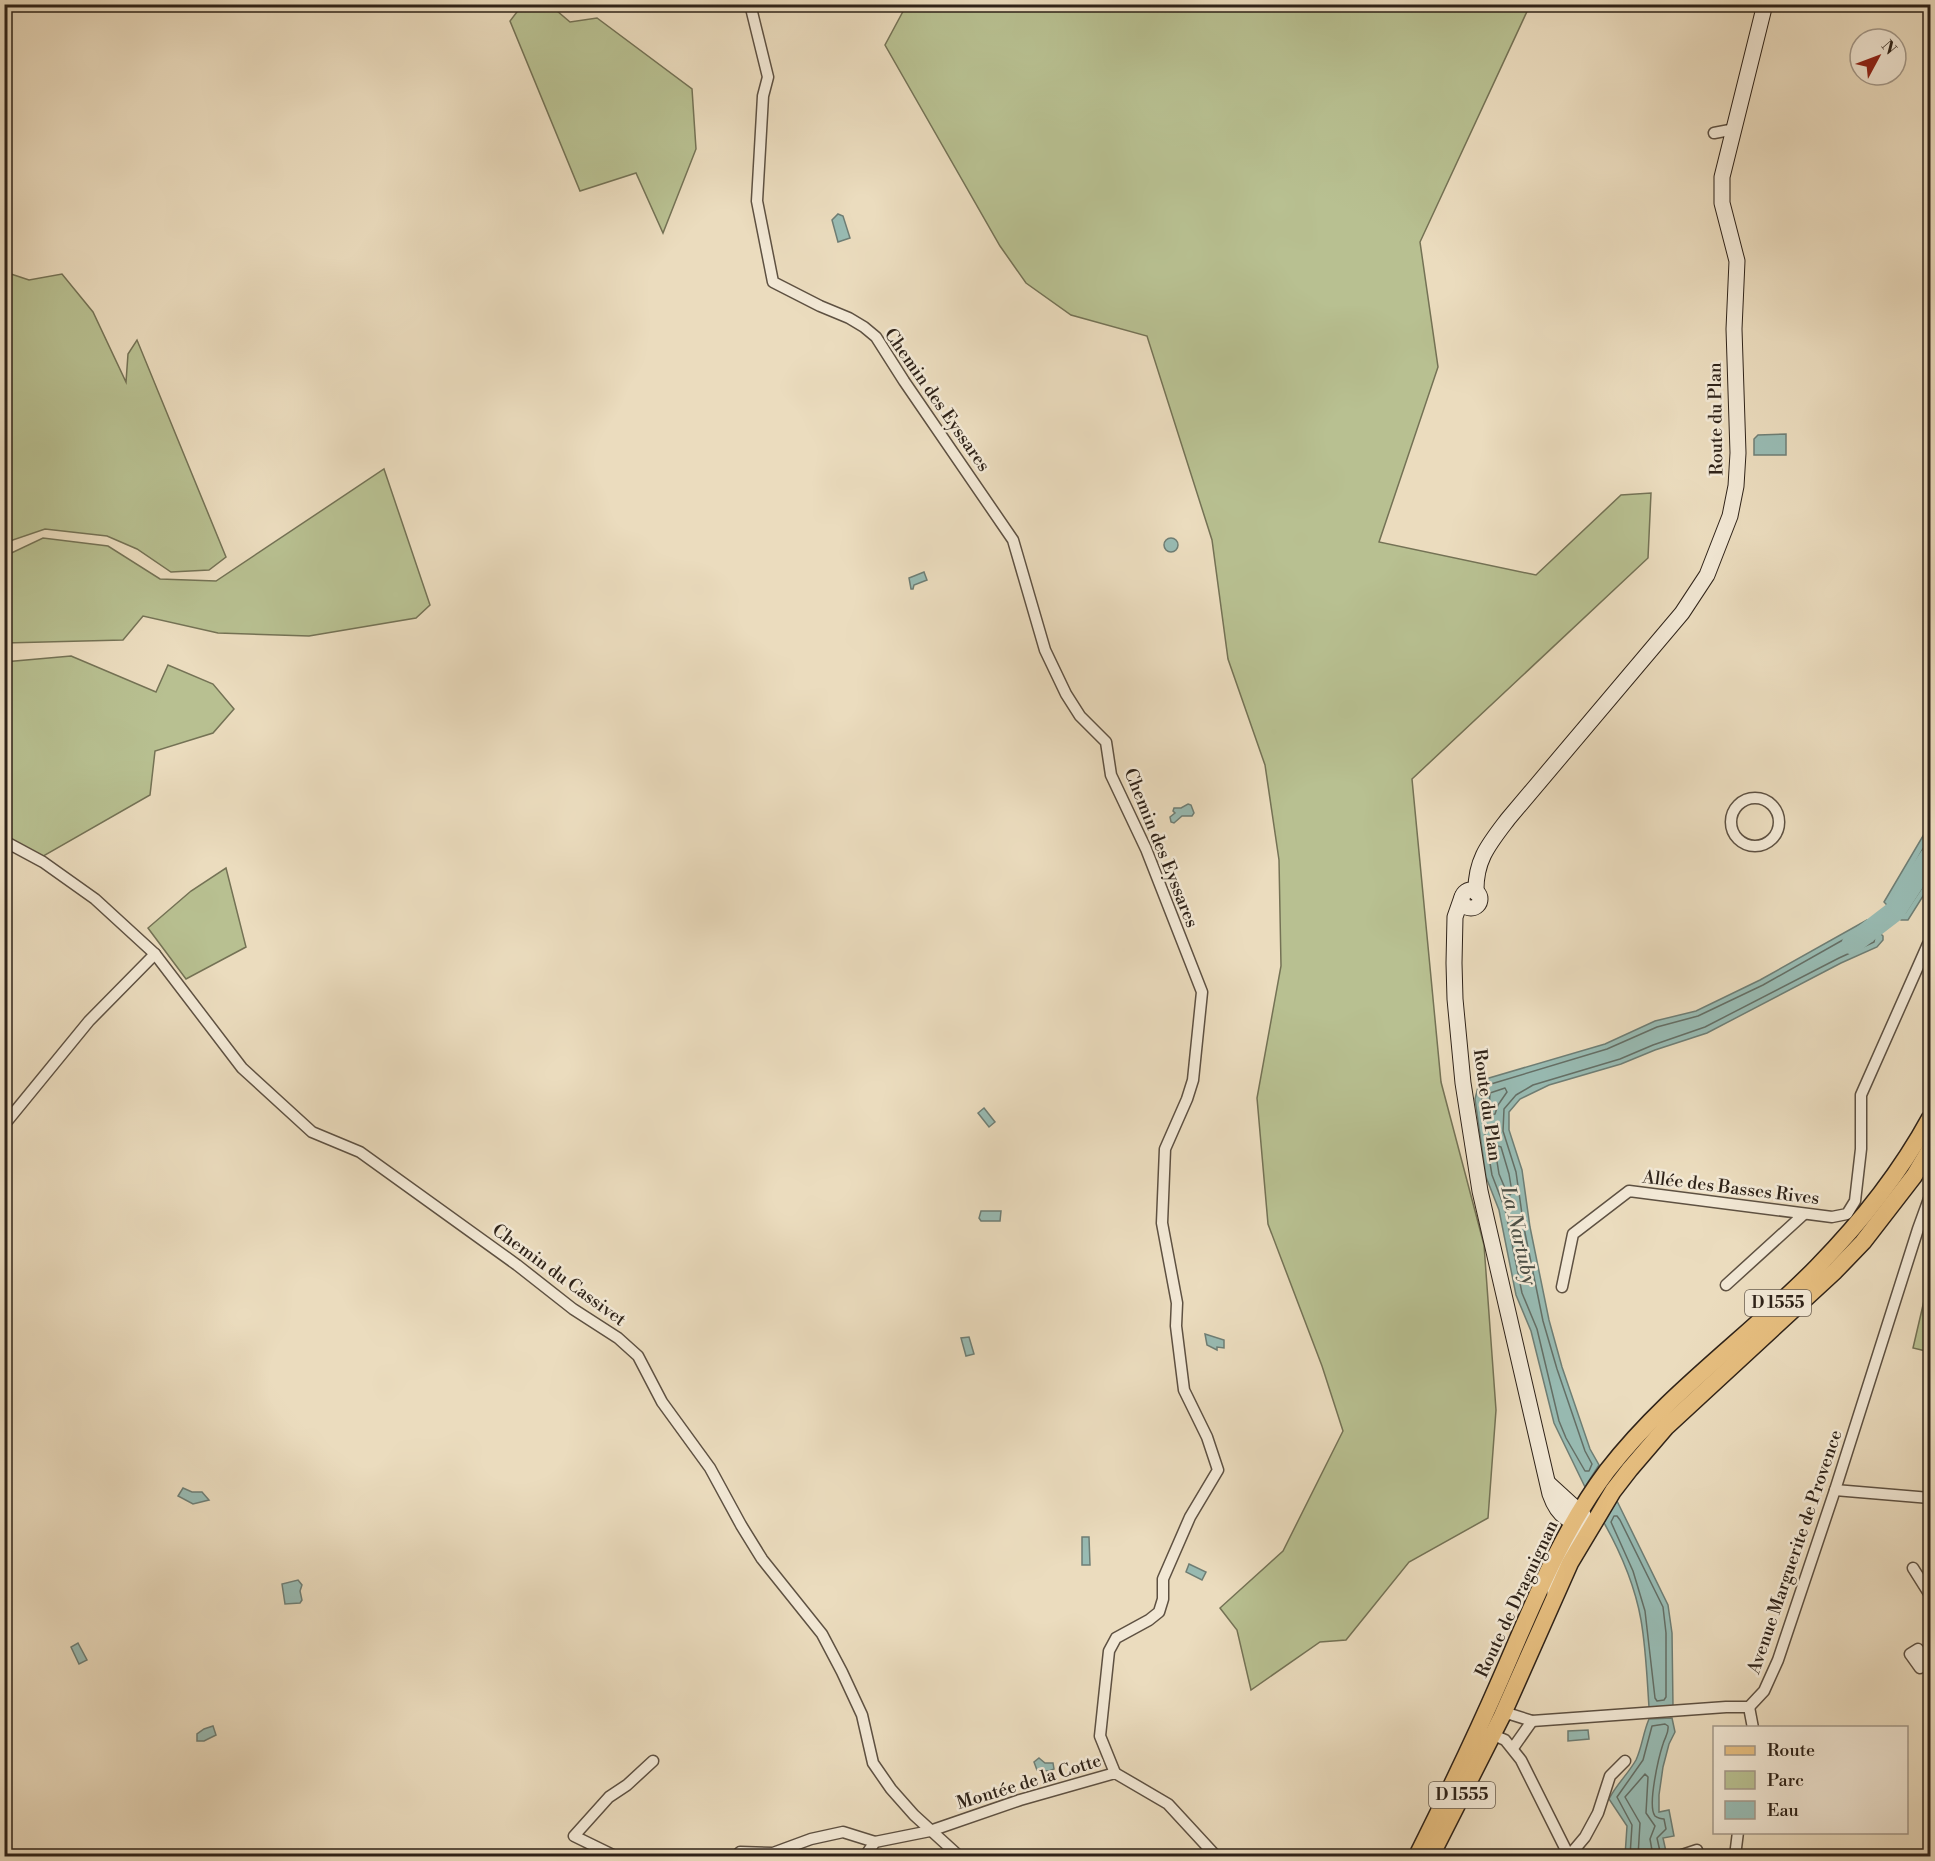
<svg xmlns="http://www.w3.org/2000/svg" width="1935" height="1861" viewBox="0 0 1935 1861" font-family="'Libre Bodoni',serif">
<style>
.green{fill:#b8c091;stroke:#747255;stroke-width:1.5}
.water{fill:#98bbb3;stroke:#6e7e75;stroke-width:1.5}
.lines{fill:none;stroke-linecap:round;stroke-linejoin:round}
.shore{stroke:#646f66;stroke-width:1.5}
.river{stroke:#98bbb3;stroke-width:21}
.street-casing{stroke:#5e5142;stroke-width:13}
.secondary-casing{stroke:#2f2319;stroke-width:17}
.primary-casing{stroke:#2f2319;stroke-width:19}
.street{stroke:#f2e8d5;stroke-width:10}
.secondary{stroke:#f2e8d5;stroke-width:15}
.primary{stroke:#e6be7f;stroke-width:16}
.labels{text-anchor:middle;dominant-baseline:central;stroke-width:5;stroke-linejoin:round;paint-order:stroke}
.shield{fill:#f2e8d5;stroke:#6a5e51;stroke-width:1.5}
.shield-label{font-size:16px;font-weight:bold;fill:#2f2319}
.street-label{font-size:18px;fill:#2f2319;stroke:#f2e8d5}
.water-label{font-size:20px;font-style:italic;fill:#4e5147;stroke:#f2e8d5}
</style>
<rect width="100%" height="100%" fill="#ebdcbe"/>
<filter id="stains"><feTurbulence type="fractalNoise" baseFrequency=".00333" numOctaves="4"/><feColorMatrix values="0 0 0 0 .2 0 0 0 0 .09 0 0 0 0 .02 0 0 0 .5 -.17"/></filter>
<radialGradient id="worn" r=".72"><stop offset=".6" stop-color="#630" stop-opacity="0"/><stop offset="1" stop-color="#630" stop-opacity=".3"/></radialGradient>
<g class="green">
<path d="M 523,4 L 550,5 L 570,22 L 597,18 L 692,89 L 696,149 L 663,233 L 636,173 L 580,191 L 510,21 Z"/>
<path d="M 907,4 L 1530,5 L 1420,242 L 1438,367 L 1379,542 L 1536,575 L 1621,495 L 1651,493 L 1648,558 L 1412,779 L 1441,1082 L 1484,1245 L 1496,1410 L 1488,1518 L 1409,1562 L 1346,1640 L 1320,1642 L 1251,1690 L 1237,1630 L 1220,1608 L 1283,1551 L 1343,1431 L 1322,1366 L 1268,1224 L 1257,1098 L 1281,966 L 1279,860 L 1265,765 L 1228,659 L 1212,540 L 1147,336 L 1071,315 L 1026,283 L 1000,246 L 885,45 Z"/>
<path d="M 5,272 L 29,280 L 62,274 L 93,312 L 126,382 L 128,354 L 137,340 L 226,557 L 209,570 L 171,572 L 137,549 L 107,536 L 45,529 L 10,541 L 5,539 Z"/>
<path d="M 384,469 L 430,605 L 416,618 L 309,636 L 218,633 L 143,616 L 123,640 L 5,643 L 5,556 L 43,538 L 108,546 L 160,579 L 216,581 Z"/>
<path d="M 71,656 L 156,692 L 168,665 L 213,684 L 234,709 L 213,733 L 155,751 L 150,795 L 40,858 L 5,837 L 4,662 Z"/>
<path d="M 226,868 L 246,947 L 186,979 L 148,928 L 191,891 Z"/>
<path d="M 1930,1275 L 1930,1352 L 1913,1348 Z"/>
</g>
<g class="water">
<path d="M 838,214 L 843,216 L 850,238 L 838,242 L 832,220 Z"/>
<path d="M 1786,434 L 1786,455 L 1754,455 L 1754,439 L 1758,435 Z"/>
<circle cx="1171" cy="545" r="7"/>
<path d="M 924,572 L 927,580 L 914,585 L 913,589 L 911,589 L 909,578 Z"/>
<path d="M 1188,804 L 1191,805 L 1194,813 L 1192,816 L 1182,816 L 1174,823 L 1171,822 L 1170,817 L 1175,813 L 1173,811 L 1174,808 L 1181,808 Z"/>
<path d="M 1930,824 L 1930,885 L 1908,920 L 1901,920 L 1884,902 Z"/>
<path d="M 1867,920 L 1883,936 L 1883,940 L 1877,947 L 1841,963 L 1707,1033 L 1655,1050 L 1621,1064 L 1549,1085 L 1520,1099 L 1509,1112 L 1509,1130 L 1522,1170 L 1530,1227 L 1549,1320 L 1562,1367 L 1590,1449 L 1599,1465 L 1585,1487 L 1554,1423 L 1531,1331 L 1516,1295 L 1499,1210 L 1486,1177 L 1475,1099 L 1479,1083 L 1489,1078 L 1605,1044 L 1655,1021 L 1696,1011 L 1760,980 Z"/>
<path d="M 984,1108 L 995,1122 L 989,1127 L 978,1113 Z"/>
<path d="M 981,1211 L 1001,1211 L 1000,1221 L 981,1221 L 979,1218 Z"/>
<path d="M 1205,1334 L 1224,1340 L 1224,1348 L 1217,1347 L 1217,1350 L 1207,1345 Z"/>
<path d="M 969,1337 L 974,1354 L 966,1356 L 961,1338 Z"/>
<path d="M 183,1488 L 192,1492 L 202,1492 L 209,1500 L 193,1504 L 178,1496 Z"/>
<path d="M 1617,1501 L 1668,1605 L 1672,1633 L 1673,1706 L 1649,1707 C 1647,1678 1646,1649 1641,1620 C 1635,1586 1620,1551 1603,1521 Z"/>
<path d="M 1082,1537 L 1089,1537 L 1090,1565 L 1082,1565 Z"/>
<path d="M 1189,1564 L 1206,1572 L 1202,1580 L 1186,1572 Z"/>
<path d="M 298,1580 L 302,1585 L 300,1591 L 302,1600 L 300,1603 L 285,1604 L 282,1584 Z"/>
<path d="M 78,1643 L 87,1660 L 79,1664 L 71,1647 Z"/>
<path d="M 1672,1718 L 1675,1732 L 1669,1744 L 1663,1767 L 1659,1795 L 1659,1812 L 1669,1810 L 1674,1836 L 1663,1838 L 1667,1856 L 1625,1856 L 1627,1826 L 1609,1799 C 1616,1785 1628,1774 1636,1760 C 1642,1747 1643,1733 1649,1719 Z"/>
<path d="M 213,1726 L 216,1735 L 204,1741 L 197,1741 L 197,1734 L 204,1729 Z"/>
<path d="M 1588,1730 L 1589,1739 L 1568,1741 L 1568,1731 Z"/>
<path d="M 1039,1758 L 1045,1763 L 1053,1763 L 1054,1769 L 1049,1771 L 1037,1770 L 1034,1762 Z"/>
</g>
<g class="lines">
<g class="shore">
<path d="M 1930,836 L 1893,903 L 1902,912 L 1905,913 L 1923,886 L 1930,883"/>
<path d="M 1864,928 L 1867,929 L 1875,937 L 1874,942 L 1839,958 L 1705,1027 L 1653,1045 L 1620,1059 L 1533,1085 L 1516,1095 L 1504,1109 L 1503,1131 L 1516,1172 L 1524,1228 L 1543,1321 L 1557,1369 L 1585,1451 L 1592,1464 L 1589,1471 L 1585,1471 L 1566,1438 L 1559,1421 L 1537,1329 L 1522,1293 L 1505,1209 L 1492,1175 L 1481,1110 L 1483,1088 L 1491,1084 L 1607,1049 L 1657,1027 L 1698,1016 L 1763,985 Z"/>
<path d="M 1505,1088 L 1507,1092 L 1498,1105 L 1495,1114 L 1491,1115 L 1489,1109 L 1490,1093 Z"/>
<path d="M 1498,1146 L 1501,1147 L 1509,1174 L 1512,1192 L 1510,1195 L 1507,1193 L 1499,1174 L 1495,1149 Z"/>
<path d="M 1614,1516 L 1617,1516 L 1620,1520 L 1663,1607 L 1666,1633 L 1666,1697 L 1664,1700 L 1657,1701 L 1655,1698 L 1645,1611 L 1633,1571 L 1611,1522 Z"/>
<path d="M 1630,1856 L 1632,1825 L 1617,1797 L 1643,1760 L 1652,1726 L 1665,1724 L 1668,1726 C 1669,1733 1665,1737 1663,1744 C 1659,1756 1647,1806 1655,1816 C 1657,1818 1662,1819 1664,1819 L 1666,1829 L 1657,1838 L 1661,1856"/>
<path d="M 1638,1856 L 1640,1823 L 1625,1797 L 1645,1774 L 1648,1777 L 1646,1813 L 1655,1826 L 1650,1839 L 1653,1856"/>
</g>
<path class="river" d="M 1852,944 L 1895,911 L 1930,857"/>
<defs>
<g id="street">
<path d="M 750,4 L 768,77 L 763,96 L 757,201 L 773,282 L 820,306 L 849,318 L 864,327 L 876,337 L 904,381 L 1013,540 L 1045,650 L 1066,694 L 1080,716 L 1106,742 L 1111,775 L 1146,849 L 1202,992 L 1193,1080 L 1187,1099 L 1165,1149 L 1162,1223 L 1177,1303 L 1176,1326 L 1184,1390 L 1207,1437 L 1218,1470 L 1190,1517 L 1163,1579 L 1163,1599 L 1159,1612 L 1149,1620 L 1116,1638 L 1109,1651 L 1100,1736 L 1115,1773"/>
<path d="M 1714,133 L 1735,129"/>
<circle cx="1755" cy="822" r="24"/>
<path d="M 4,841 L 43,862 L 95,899 L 155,954 L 242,1068 L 312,1132 L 360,1152 L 517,1265 L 573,1309 L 618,1338 L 638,1356 L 662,1402 L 710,1468 L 741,1525 L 762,1559 L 822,1634 L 842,1672 L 862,1715 L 873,1763 L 891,1789 L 914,1815 L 959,1856"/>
<path d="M 4,1125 L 89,1021 L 155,954"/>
<path d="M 1726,1285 L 1804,1214"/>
<path d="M 1562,1287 L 1573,1234 L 1629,1191 L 1832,1217 L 1847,1214 L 1855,1201 L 1861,1149 L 1861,1095 L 1928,944"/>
<path d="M 1835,1490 L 1930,1498"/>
<path d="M 1913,1568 L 1930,1595"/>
<path d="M 1927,1663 L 1918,1649 L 1910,1654 L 1920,1668 L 1930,1661"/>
<path d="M 1749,1707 L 1753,1728"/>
<path d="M 1502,1716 L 1510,1714 L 1532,1721 L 1726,1707 L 1749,1707 L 1764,1691 L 1778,1660 L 1835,1490 L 1918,1229 L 1930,1196"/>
<path d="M 1489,1733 L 1505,1740 L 1521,1760 L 1569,1856 L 1585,1837 L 1598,1813 L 1610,1776 L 1625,1761"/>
<path d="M 1513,1748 L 1532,1721"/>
<path d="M 615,1856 L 574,1836 L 609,1797 L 627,1785 L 653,1761"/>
<path d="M 736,1856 L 740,1852 L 773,1853 L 811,1839 L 843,1832 L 875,1842"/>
<path d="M 865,1856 L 875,1842 L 930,1831 L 1020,1800 L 1115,1773 L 1168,1804 L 1216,1856"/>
<path d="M 1679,1856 L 1697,1850 L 1698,1856"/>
<path d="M 1735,1856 L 1738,1832"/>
</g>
<g id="secondary">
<circle cx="1471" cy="899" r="9"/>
<path d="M 1476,893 C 1475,860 1489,844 1508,819 L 1682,613 L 1707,575 L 1730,516 L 1736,486 L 1738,453 L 1734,329 L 1737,261 L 1722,203 L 1722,177 L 1765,4"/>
<path d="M 1462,897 L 1455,917 L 1454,963 L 1455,999 L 1463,1083 L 1480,1191 L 1550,1494 C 1558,1517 1570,1525 1593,1521"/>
<path d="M 1549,1484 L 1583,1515 L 1577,1534 L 1554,1578 L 1555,1593"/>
</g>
<g id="primary">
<path d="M 1417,1856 C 1446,1798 1475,1738 1501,1678 C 1532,1607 1560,1534 1607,1471 C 1667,1393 1749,1337 1817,1267 C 1862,1221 1900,1173 1930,1118"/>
<path d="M 1431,1856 L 1502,1716 L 1570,1563 L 1613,1491 L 1630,1469 L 1666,1427 L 1835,1271 L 1863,1242 L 1914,1176 L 1930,1149"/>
</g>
</defs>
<use href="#street" class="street-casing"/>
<use href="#secondary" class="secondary-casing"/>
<use href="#primary" class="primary-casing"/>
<use href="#street" class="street"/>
<use href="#secondary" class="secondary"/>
<use href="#primary" class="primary"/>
</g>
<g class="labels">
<g class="shield">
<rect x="1745" y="1290" width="66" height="26" rx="4.5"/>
<rect x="1429" y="1782" width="66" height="26" rx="4.5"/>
</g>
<g class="shield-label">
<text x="1778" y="1303">D 1555</text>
<text x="1462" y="1795">D 1555</text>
</g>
<g class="street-label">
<text transform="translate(937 400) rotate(55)">Chemin des Eyssares</text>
<text transform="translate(1716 419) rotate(-91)">Route du Plan</text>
<text transform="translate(1161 848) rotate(68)">Chemin des Eyssares</text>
<text transform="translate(1487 1105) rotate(82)">Route du Plan</text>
<text transform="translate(1731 1188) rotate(7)">Allée des Basses Rives</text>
<text transform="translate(559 1275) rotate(36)">Chemin du Cassivet</text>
<text transform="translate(1795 1552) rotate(-71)">Avenue Marguerite de Provence</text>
<text transform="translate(1517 1599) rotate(-65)">Route de Draguignan</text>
<text transform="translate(1029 1782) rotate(-17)">Montée de la Cotte</text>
</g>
<g class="water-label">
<text transform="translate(1518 1236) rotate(77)">La Nartuby</text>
</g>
</g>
<rect width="1935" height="1861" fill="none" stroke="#ebdcbe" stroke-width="24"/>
<rect x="6" y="6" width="1923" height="1849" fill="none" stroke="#2f2319" stroke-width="3"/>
<rect x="12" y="12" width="1911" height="1837" fill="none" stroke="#2f2319" stroke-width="1.5"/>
<rect x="1713" y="1726" width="195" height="108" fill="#f2e8d5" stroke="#a4998a" stroke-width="1.5"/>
<rect x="1725" y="1746" width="30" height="9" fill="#e6be7f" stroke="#a4998a" stroke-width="1.5"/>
<text x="1767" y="1756" font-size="18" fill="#2f2319">Route</text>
<rect x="1725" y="1771" width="30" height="18" fill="#b8c091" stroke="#a4998a" stroke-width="1.5"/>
<text x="1767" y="1786" font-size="18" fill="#2f2319">Parc</text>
<rect x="1725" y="1801" width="30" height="18" fill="#98bbb3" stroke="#a4998a" stroke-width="1.5"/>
<text x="1767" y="1816" font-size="18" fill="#2f2319">Eau</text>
<g transform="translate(1878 57) rotate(49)"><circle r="28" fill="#f2e8d5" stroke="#a4998a" stroke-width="1.5"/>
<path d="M0-4.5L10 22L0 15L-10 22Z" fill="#8f2418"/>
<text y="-9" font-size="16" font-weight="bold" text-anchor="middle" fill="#2f2319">N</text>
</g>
<rect width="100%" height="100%" filter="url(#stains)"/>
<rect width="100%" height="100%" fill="url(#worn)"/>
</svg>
